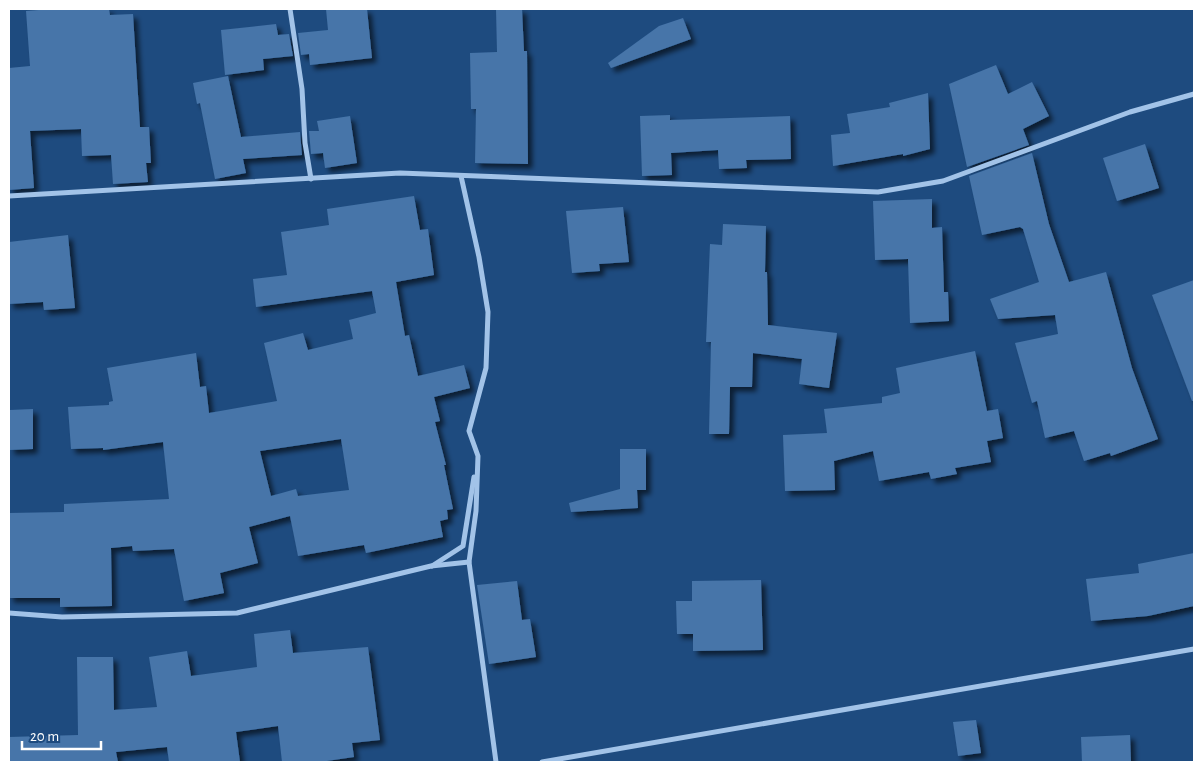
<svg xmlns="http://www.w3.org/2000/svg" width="1203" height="771" viewBox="0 0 1203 771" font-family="'Alegreya Sans',sans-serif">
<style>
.building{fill:#4675a9;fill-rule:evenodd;filter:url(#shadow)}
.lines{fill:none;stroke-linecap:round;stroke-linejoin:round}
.street{stroke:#a2c3e8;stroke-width:5}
</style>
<defs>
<filter id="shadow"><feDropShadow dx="4.5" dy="4.5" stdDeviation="2.5" flood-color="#0009"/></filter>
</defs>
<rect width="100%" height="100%" fill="#1e4b7f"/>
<g class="building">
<path d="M 51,9 L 109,9 L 110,15 L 133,14 L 140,127 L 149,127 L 151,163 L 146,163 L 148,182 L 113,184 L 111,155 L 82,156 L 81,129 L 30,131 L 34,188 L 9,190 L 9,68 L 30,66 L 26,11 Z"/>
<path d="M 326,9 L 367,9 L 372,58 L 310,65 L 309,54 L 301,55 L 298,33 L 328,30 Z"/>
<path d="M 496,9 L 522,9 L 524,51 L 527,51 L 528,164 L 475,163 L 476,109 L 471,109 L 470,53 L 497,52 Z"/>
<path d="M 683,18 L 691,39 L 611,68 L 608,63 L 659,26 Z"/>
<path d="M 276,24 L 278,35 L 289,34 L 293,56 L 263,59 L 264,70 L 225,75 L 221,30 Z"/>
<path d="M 996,65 L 1008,94 L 1032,82 L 1049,116 L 1023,129 L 1029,145 L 967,167 L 949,84 Z"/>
<path d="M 228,76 L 241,137 L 300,132 L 302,155 L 243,159 L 246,173 L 215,179 L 200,103 L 197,104 L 193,83 Z"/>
<path d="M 928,93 L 930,149 L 903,156 L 903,154 L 833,166 L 831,135 L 850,133 L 847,114 L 890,107 L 889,103 Z"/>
<path d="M 670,115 L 670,120 L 790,116 L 791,159 L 746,160 L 747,168 L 719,169 L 718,150 L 671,153 L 672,175 L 642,176 L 640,116 Z"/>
<path d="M 350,116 L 357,163 L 325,168 L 323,153 L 311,154 L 309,131 L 319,131 L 317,121 Z"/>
<path d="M 1145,144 L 1159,188 L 1117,201 L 1103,158 Z"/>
<path d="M 1032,153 L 1049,224 L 1069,282 L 1106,272 L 1132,368 L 1158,439 L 1111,456 L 1110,453 L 1084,461 L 1074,431 L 1045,438 L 1037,401 L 1032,403 L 1015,343 L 1058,334 L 1055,315 L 998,319 L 990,299 L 1039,282 L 1023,229 L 1020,227 L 982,235 L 969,176 Z"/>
<path d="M 414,196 L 420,230 L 428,229 L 434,275 L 396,282 L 405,336 L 409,335 L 418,376 L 464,365 L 470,388 L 434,397 L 440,421 L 435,422 L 446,465 L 444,465 L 453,509 L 447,510 L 448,519 L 440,521 L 443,537 L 366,553 L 364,545 L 298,556 L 290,516 L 249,527 L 258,563 L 220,573 L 224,593 L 184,601 L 174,549 L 133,551 L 132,546 L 111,548 L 112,606 L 60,607 L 60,598 L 9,598 L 9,513 L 64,512 L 64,504 L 169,499 L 163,442 L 103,450 L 103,448 L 71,449 L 68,407 L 109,405 L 109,402 L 113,401 L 107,368 L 196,353 L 200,387 L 206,386 L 209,413 L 277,401 L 264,343 L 303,333 L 308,350 L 353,339 L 349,320 L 376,313 L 372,291 L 256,307 L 253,279 L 287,275 L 281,232 L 329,225 L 327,209 ZM 341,439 L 349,490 L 298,496 L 296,489 L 271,496 L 260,451 Z"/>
<path d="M 932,199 L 932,228 L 942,227 L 944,292 L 948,292 L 949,321 L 910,323 L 908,259 L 875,260 L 873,201 Z"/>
<path d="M 623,207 L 629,262 L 599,264 L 600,271 L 572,273 L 566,211 Z"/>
<path d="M 723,224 L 766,226 L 765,272 L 767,272 L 768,325 L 837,333 L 829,388 L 799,384 L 802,359 L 753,353 L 752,387 L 730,387 L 729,434 L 709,434 L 711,342 L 706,342 L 710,244 L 722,245 Z"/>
<path d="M 68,235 L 75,308 L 44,310 L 43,302 L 9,304 L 9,242 Z"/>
<path d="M 1194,280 L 1194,401 L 1192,401 L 1152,295 Z"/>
<path d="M 975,351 L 987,411 L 998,409 L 1003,438 L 987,441 L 991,462 L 955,468 L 957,474 L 931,479 L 929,472 L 879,481 L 873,451 L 834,461 L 835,490 L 785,491 L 783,435 L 827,433 L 824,409 L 882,403 L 882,397 L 900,393 L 896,368 Z"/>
<path d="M 33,409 L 33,449 L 10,450 L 10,410 Z"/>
<path d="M 620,449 L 646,449 L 646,490 L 637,490 L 638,508 L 571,512 L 569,503 L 620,489 Z"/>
<path d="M 1194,553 L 1194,606 L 1148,616 L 1091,621 L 1086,579 L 1139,573 L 1138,564 Z"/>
<path d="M 761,580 L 763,650 L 693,651 L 693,634 L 677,634 L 676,601 L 692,601 L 692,581 Z"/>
<path d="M 517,581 L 522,620 L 530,619 L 536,657 L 489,664 L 477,585 Z"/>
<path d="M 290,630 L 293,653 L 368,647 L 380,740 L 352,743 L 354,757 L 320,762 L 282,762 L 278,726 L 236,732 L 240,762 L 169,762 L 167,747 L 116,752 L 118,762 L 9,762 L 9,737 L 78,735 L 77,657 L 113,657 L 114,710 L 157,707 L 149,657 L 187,651 L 191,676 L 257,667 L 254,634 Z"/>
<path d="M 976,720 L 981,753 L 958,756 L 953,722 Z"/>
<path d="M 1130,735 L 1131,762 L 1082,762 L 1081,737 Z"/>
</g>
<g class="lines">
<g class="street">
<path d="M 290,9 L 302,89 L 305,143 L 311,179"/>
<path d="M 461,176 L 479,257 L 488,312 L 486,368 L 469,431 L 478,456 L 476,511 L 469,562 L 496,762"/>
<path d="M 9,196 L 400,173 L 878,192 L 943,181 L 1130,112 L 1194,94"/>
<path d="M 432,566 L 463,546 L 474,477"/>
<path d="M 9,613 L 62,617 L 237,613 L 431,566 L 469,562"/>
<path d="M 542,762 L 1194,649"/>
</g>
</g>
<rect width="1203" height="771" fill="none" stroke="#ffffff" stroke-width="20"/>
<path d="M22 741v8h79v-8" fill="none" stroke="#ffffff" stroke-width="2.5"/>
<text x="30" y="741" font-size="15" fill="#ffffff" stroke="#1e4b7f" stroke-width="4" paint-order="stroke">20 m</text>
</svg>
